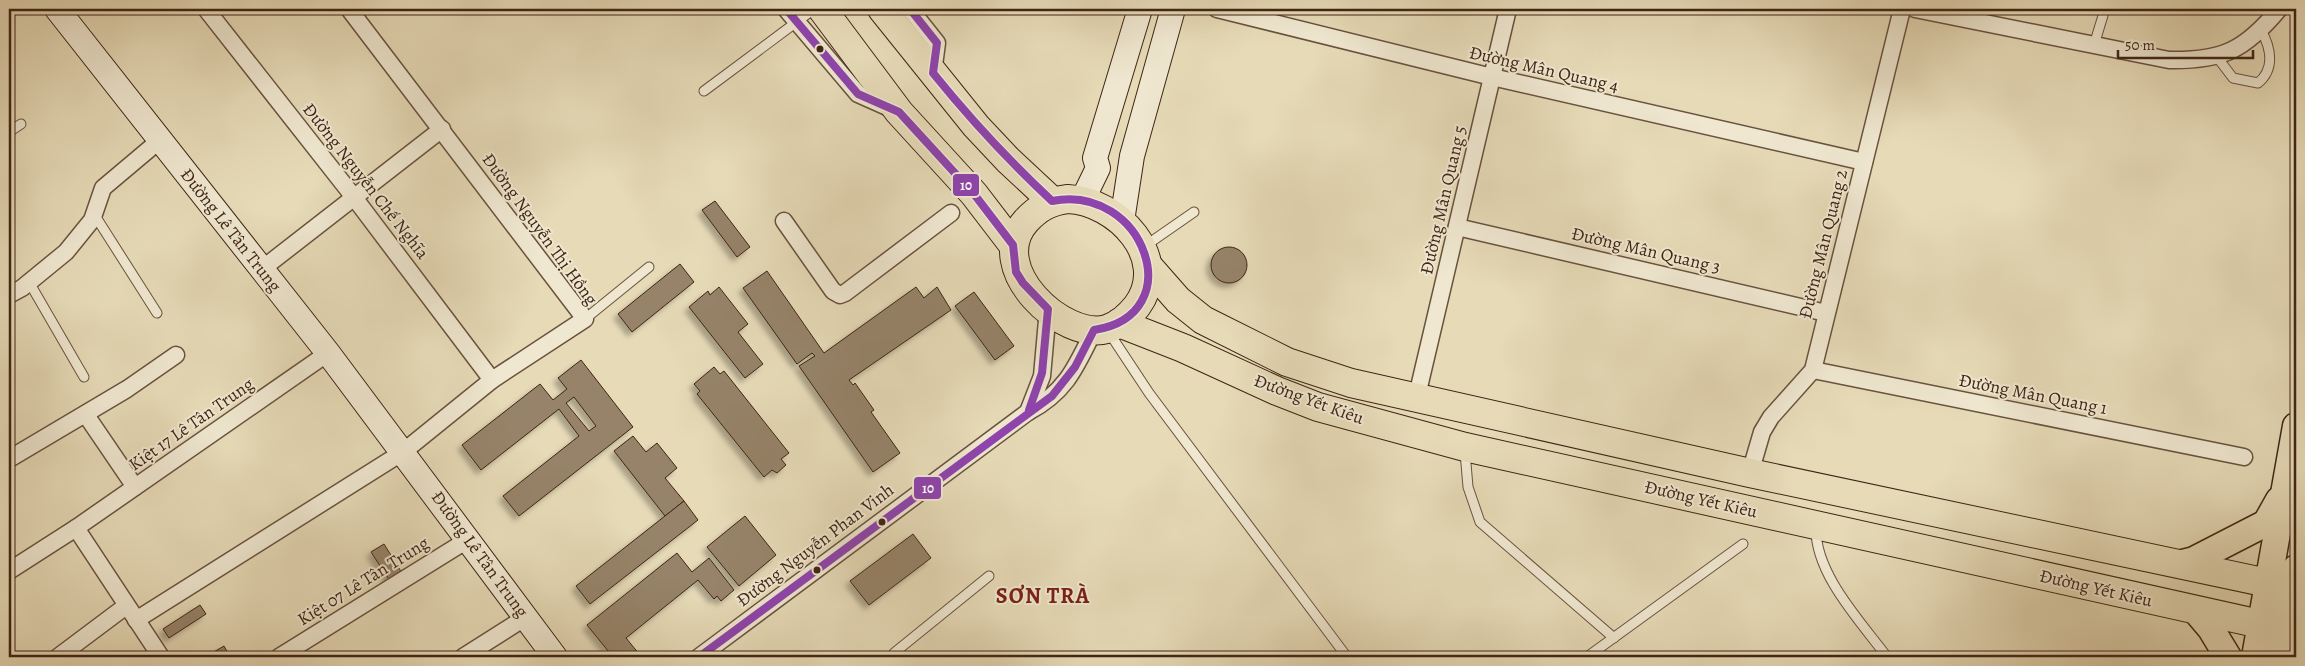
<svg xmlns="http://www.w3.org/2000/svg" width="2305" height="666" viewBox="0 0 2305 666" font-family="Alegreya,serif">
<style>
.building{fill:#968369;stroke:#3f2515;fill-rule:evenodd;filter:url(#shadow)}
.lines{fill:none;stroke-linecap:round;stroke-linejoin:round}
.lane-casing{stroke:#69523e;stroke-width:11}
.street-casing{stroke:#69523e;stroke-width:19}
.secondary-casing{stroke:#3f2515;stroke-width:26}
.primary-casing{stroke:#3f2515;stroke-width:29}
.highway-casing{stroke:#3f2515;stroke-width:30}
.lane{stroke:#efe7d0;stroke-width:9}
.street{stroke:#efe7d0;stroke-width:16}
.secondary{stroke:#efe7d0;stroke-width:24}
.primary{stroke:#e6dab7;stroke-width:26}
.highway{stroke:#e6dab7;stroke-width:28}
.bus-1-casing{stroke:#efe7d0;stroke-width:11}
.bus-1{stroke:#8e44ad;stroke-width:8}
.bus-dot{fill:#3f2515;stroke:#efe7d0;stroke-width:2}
.labels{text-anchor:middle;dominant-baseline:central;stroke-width:4;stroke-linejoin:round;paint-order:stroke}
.street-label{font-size:18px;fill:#3f2515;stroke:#efe7d0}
.district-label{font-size:22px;font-weight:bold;letter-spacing:1px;fill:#7a1f14;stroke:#efe7d0}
.line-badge{stroke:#efe7d0;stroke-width:2}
.badge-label{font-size:14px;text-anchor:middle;font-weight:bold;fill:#fff}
</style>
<defs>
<filter id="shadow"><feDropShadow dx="-4.5" dy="4.5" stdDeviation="2.5" flood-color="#0004"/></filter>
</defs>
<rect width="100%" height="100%" fill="#e6dab7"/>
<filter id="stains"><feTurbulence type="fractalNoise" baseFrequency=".004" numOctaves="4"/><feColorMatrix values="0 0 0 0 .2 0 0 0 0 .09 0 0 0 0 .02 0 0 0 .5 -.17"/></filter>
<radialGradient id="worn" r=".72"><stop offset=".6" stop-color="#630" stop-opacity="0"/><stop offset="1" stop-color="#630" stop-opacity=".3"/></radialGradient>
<g class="building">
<path d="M 715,201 L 750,247 L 737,257 L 702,210 Z"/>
<circle cx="1229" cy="265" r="18"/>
<path d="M 680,264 L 694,282 L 632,332 L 618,314 Z"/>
<path d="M 767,271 L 824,353 L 916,287 L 924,298 L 937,287 L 951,310 L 849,380 L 853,385 L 855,383 L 874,410 L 871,412 L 900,453 L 873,472 L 799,366 L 815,356 L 812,353 L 797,364 L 743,288 Z"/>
<path d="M 719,287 L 748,324 L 738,332 L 763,364 L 745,378 L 689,307 L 708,291 L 710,295 Z"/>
<path d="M 974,292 L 1014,346 L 995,360 L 955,306 Z"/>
<path d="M 581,360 L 633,427 L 519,516 L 503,496 L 579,436 L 559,409 L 481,470 L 462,445 L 540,384 L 553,400 L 567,389 L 558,378 ZM 574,397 L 596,426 L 589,431 L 566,403 Z"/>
<path d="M 714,367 L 720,374 L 724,371 L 789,453 L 781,459 L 786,465 L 777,473 L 772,470 L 764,477 L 697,394 L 700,391 L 694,384 Z"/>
<path d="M 633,436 L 646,452 L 657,443 L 677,468 L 665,478 L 684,501 L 665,516 L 614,451 Z"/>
<path d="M 684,501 L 698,520 L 590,604 L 576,586 Z"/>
<path d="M 745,516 L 776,555 L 739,586 L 707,547 Z"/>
<path d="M 913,534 L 931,558 L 869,605 L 850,581 Z"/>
<path d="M 384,544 L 402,573 L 390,581 L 371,552 Z"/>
<path d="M 677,553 L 692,572 L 709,558 L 734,590 L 721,601 L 717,596 L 714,599 L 698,580 L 626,638 L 640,655 L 637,657 L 613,657 L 587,625 Z"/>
<path d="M 200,605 L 206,614 L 169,638 L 163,629 Z"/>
<path d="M 224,646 L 230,657 L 205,657 Z"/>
</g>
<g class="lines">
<defs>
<g id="lane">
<path d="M 2094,45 L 2105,9"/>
<path d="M 2217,57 L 2233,78 L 2258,83 C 2275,69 2271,48 2261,30"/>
<path d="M 704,91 L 814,9"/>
<path d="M 9,132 L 21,124"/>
<path d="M 94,214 L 157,313"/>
<path d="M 1145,246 L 1194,212"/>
<path d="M 29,282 L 84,377"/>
<path d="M 585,319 L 649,267"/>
<path d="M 1108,331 L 1149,393 L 1347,657"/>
<path d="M 1465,452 L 1468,487 L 1480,522 L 1614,638"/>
<path d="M 1816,528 C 1815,574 1861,622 1887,657"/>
<path d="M 898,657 L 894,653 L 989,576"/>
<path d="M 1587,657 L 1743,544"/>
</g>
<g id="street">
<path d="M 206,9 L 353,196 L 492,380"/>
<path d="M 786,9 L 858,94 L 894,110"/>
<path d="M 910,9 L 937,43 L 933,73"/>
<path d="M 1217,9 L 1492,77 L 1864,162"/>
<path d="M 1915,9 L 2169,60 C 2223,61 2245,50 2279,9"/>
<path d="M 784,221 L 833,291 L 840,295 L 845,293 L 951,213"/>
<path d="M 1457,227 L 1826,313"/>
<path d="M 262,269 L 442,129"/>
<path d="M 9,295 L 22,288 L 66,252 L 92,220 L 103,188 L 160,140"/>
<path d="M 1813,370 L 2244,457"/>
<path d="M 1416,400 L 1508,9"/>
<path d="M 1028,412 L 1042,376 L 1048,309"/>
<path d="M 86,415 L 135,487"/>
<path d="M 9,459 L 127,389 L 176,355"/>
<path d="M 1750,473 L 1762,432 L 1771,417 L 1813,370 L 1902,9"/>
<path d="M 76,528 L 161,657"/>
<path d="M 9,571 L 76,528 L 328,353"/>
<path d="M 136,620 L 403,452 L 492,380 L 585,319 L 349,9"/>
<path d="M 58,657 L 126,606"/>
<path d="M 279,657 L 469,539"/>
<path d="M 463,657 L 526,617"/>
<path d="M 699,657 L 1028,412 C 1066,392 1076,367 1094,330"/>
</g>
<g id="secondary">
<path d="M 57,9 L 328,353 L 555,657"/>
<path d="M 1083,199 L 1098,168 L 1095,158 L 1140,9"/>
<path d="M 1122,221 L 1132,156 L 1173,9"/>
</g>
<g id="primary">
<path d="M 2178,564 L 2194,560 L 2266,523 L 2279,500"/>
<path d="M 2195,610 L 2211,629 L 2228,657"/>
<path d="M 2255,657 L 2296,426"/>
<path d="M 2281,657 L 2296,568"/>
</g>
<g id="highway">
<path d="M 822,9 L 899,112 L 974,194 L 1013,245"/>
<path d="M 882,9 L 976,126 L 1008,160 L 1052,201"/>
<path d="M 1068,199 C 1117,201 1172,258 1137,306 C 1129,316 1119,325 1107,329 C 1063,341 984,268 1026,221 C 1038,208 1050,201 1068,199 Z"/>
<path d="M 1149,267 L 1178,300 L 1203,320 L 1287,362 L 1351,383 L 1750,473 L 2296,589"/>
<path d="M 1119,323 L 1183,348 L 1277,391 L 1318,407 L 1465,447 L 2296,632"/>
</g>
</defs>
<use href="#lane" class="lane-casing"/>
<use href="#street" class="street-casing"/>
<use href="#secondary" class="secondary-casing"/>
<use href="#primary" class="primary-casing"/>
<use href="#highway" class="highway-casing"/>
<use href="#lane" class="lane"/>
<use href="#street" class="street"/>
<use href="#secondary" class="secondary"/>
<use href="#primary" class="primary"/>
<use href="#highway" class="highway"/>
<defs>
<g id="bus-1">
<path d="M 786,9 L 858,94 L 899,112 L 974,194 L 1013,245 L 1016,272 L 1023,283 L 1048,309 L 1042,373 L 1029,410"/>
<path d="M 699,657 L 1052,396 L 1075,367 L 1094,330 C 1192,315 1144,183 1052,201 C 1008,160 971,120 933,73 L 937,43 L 910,9"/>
</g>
</defs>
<use href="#bus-1" class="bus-1-casing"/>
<use href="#bus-1" class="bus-1"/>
</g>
<g class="bus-dot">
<circle cx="820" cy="49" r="4.5"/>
<circle cx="882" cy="522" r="4.5"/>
<circle cx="817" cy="570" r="4.5"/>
</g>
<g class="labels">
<g class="street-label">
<text transform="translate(1544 69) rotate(13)">Đường Mân Quang 4</text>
<text transform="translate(366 181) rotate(52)">Đường Nguyễn Chế Nghĩa</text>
<text transform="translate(1443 200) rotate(-77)">Đường Mân Quang 5</text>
<text transform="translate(540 229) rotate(54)">Đường Nguyễn Thị Hồng</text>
<text transform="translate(231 230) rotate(52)">Đường Lê Tân Trung</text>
<text transform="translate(1823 244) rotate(-76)">Đường Mân Quang 2</text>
<text transform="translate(1646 250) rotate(13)">Đường Mân Quang 3</text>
<text transform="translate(2033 394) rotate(11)">Đường Mân Quang 1</text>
<text transform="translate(1309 399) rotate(20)">Đường Yết Kiêu</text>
<text transform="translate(191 424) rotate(-35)">Kiệt 17 Lê Tân Trung</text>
<text transform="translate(1701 499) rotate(13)">Đường Yết Kiêu</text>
<text transform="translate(815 545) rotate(-37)">Đường Nguyễn Phan Vinh</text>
<text transform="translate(480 554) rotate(54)">Đường Lê Tân Trung</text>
<text transform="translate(363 581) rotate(-32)">Kiệt 07 Lê Tân Trung</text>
<text transform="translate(2096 588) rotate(13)">Đường Yết Kiêu</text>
</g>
<g class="district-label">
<text x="1043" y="596">SƠN TRÀ</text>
</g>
</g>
<g class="line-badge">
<rect x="952" y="173" width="28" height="24" rx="5" fill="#8e44ad"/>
<rect x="913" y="476" width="29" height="24" rx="5" fill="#8e44ad"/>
</g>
<g class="badge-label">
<text x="966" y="190">10</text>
<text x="928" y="493">10</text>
</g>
<rect width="2305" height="666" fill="none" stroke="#e6dab7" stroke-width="30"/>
<rect x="10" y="10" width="2285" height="646" fill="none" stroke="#3f2515" stroke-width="2.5"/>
<rect x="15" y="15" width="2275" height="636" fill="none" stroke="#3f2515"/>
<path d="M2118 50v8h135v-8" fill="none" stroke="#3f2515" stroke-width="2.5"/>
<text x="2125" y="50" font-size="15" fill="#3f2515" stroke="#efe7d0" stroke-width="4" paint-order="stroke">50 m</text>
<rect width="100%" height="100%" filter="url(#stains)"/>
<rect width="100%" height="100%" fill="url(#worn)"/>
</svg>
